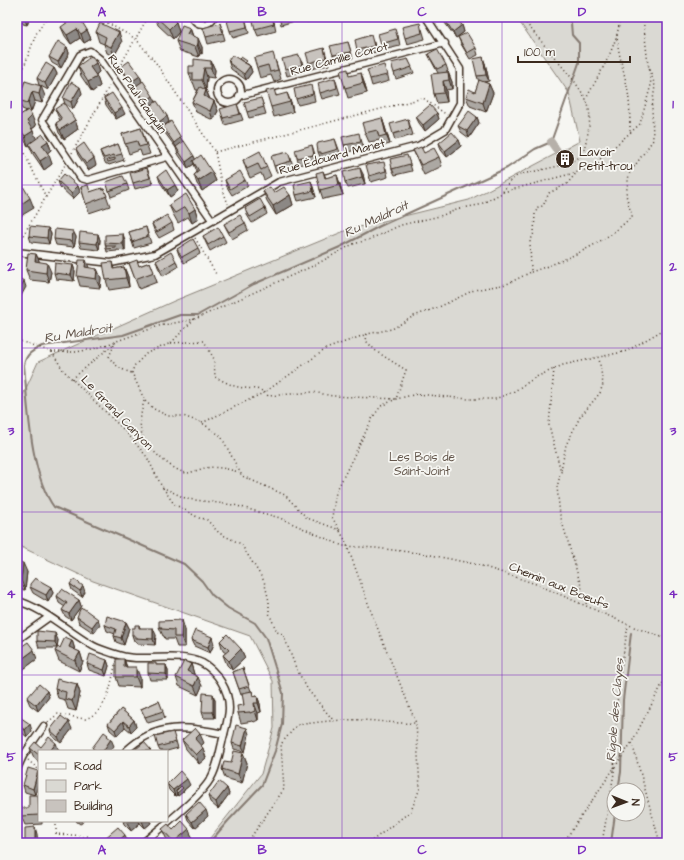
<svg xmlns="http://www.w3.org/2000/svg" width="684" height="860" viewBox="0 0 684 860" font-family="'Architects Daughter',sans-serif">
<style>
.green{fill:#dad9d3;stroke:#8a8278;fill-rule:evenodd}
.lines{fill:none;stroke-linecap:round;stroke-linejoin:round}
.stream{stroke:#857a71;stroke-width:2}
.canal{stroke:#b6b0a9;stroke-width:8}
.street-casing{stroke:#3b2a1e;stroke-width:9}
.path{stroke:#3b2a1e;stroke-width:1.5;stroke-dasharray:1 3;stroke-linecap:butt}
.street{stroke:#f6f6f2;stroke-width:6}
.wall{fill:#aca8a3;stroke:#3b2a1e}
.shaded-wall{fill:#8c8885;stroke:#3b2a1e}
.building{fill:#c8c3be;stroke:#3b2a1e}
.grid{fill:none;stroke:#7b2cbf;stroke-width:1;stroke-opacity:0.55}
.labels{text-anchor:middle;dominant-baseline:central;stroke-width:3.5;stroke-linejoin:round;paint-order:stroke}
.street-label{font-size:12px;fill:#3b2a1e;stroke:#f6f6f2}
.poi-label{font-size:12px;fill:#3b2a1e;stroke:#f6f6f2;text-anchor:start}
.park-label{font-size:12px;fill:#63564b;stroke:#f6f6f2}
.water-label{font-size:13px;font-style:italic;fill:#605248;stroke:#f6f6f2}
.neatline{fill:none;stroke:#7b2cbf;stroke-width:1.5}
.grid-label{font-size:13px;text-anchor:middle;font-weight:bold;fill:#7b2cbf}
</style>
<rect width="100%" height="100%" fill="#f6f6f2"/>
<filter id="ink" filterUnits="userSpaceOnUse"><feTurbulence type="fractalNoise" baseFrequency=".025" numOctaves="2"/><feDisplacementMap in="SourceGraphic" scale="8" xChannelSelector="R" yChannelSelector="G"/><feConvolveMatrix kernelMatrix="1 2 1 2 8 2 1 2 1" color-interpolation-filters="sRGB"/></filter>
<g filter="url(#ink)">
<path class="green" d="M 516,17 L 667,17 L 667,843 L 206,843 L 261,774 L 274,728 L 273,681 L 250,636 L 93,581 L 17,545 L 17,408 L 38,362 L 174,301 L 347,230 L 469,200 L 580,141 L 569,93 ZM 614,790 L 638,790 L 638,814 L 614,814 Z"/>
<g class="lines">
<g class="stream">
<path d="M 618,790 L 621,772 L 623,700 L 631,633"/>
<path d="M 209,843 L 228,821 L 262,785 L 275,751 L 282,724 L 283,693 L 266,638 L 255,623 L 228,608 L 212,595 L 202,581 L 184,564 L 54,507 C 30,474 28,406 24,365 C 26,354 32,351 42,346 L 123,335 L 180,315 L 198,315 L 254,284 L 340,247 L 380,226 L 507,168 L 535,149 L 551,142 L 579,63 L 579,43 L 572,35 L 571,23 L 567,17"/>
<path d="M 611,843 L 615,814"/>
</g>
<path class="canal" d="M 551,142 L 563,159"/>
<defs>
<g id="street">
<path d="M 192,17 C 197,26 208,27 214,17"/>
<circle cx="229" cy="91" r="12"/>
<path d="M 239,96 L 445,43"/>
<path d="M 167,157 L 88,180 L 81,178 L 42,120 L 80,55 L 90,51 L 100,59 L 212,220"/>
<path d="M 17,252 L 111,263 L 155,254 L 279,182 L 418,146 L 445,130 L 460,103 L 460,69 L 426,17"/>
<path d="M 17,601 C 40,606 69,632 90,644 C 97,649 107,651 115,654 C 142,664 177,651 202,663 C 217,671 229,690 229,708 C 229,719 224,732 222,743 C 219,755 217,768 211,778 C 199,799 162,826 143,843"/>
<path d="M 17,640 L 49,617"/>
<path d="M 126,751 C 156,722 187,726 224,734"/>
<path d="M 17,769 L 23,756 L 44,726"/>
</g>
</defs>
<use href="#street" class="street-casing"/>
<g class="path">
<path d="M 97,17 L 136,39 L 156,63 L 215,152 L 222,187 L 228,204"/>
<path d="M 521,17 L 575,82 L 586,99 C 599,74 618,46 620,17"/>
<path d="M 643,17 L 648,65"/>
<path d="M 617,35 C 618,58 627,78 629,100 C 630,111 630,122 630,132"/>
<path d="M 117,71 L 148,17"/>
<path d="M 17,86 L 36,34 L 47,17"/>
<path d="M 17,139 L 46,197"/>
<path d="M 215,152 L 423,98 L 447,115"/>
<path d="M 72,153 L 110,85"/>
<path d="M 503,192 L 589,169 L 640,124 L 651,85 L 649,69"/>
<path d="M 195,238 L 216,274"/>
<path d="M 17,240 L 22,237 L 65,165"/>
<path d="M 531,272 C 566,260 606,243 632,216 L 626,195 L 629,174 L 653,140 L 652,107 L 655,86 L 648,64"/>
<path d="M 194,319 L 171,343 L 147,353 L 134,366 L 132,373 L 145,401 L 154,409 L 168,416 L 183,416 L 202,423 L 221,436 L 242,476 L 285,495 L 307,518 L 340,530"/>
<path d="M 17,340 L 52,352 L 76,352 L 97,348 L 159,326 L 195,319 L 315,265 L 353,244 L 368,240 L 401,225 L 440,216 L 462,208 L 479,205 L 502,193 L 510,181 L 518,175 L 568,164 L 583,154 C 587,136 594,117 586,99"/>
<path d="M 171,343 L 204,341 L 214,359 L 215,377 C 222,380 231,386 239,387 C 249,390 261,386 268,396 L 313,392 L 333,396 L 396,399 L 406,370 L 377,352 L 366,341 L 367,334 L 392,329 L 414,316 L 439,307 L 474,290 L 507,284 L 531,272 L 530,242 L 534,233 L 535,214 L 538,207 L 543,206 L 549,193 L 567,184 L 577,172"/>
<path d="M 114,345 L 109,357 C 115,366 122,370 132,373"/>
<path d="M 52,352 L 63,370 L 126,432 L 147,457 L 162,487 L 187,499 L 234,505 L 280,518 L 343,546 L 376,548 L 426,554 L 479,565 L 536,584 L 634,627 L 667,639"/>
<path d="M 554,369 L 549,425 L 561,472 L 557,487 L 560,515 L 587,606"/>
<path d="M 72,379 L 116,342"/>
<path d="M 144,401 C 141,413 138,426 143,437 C 148,449 175,473 188,473 C 193,472 200,469 205,468 C 217,466 227,469 239,472"/>
<path d="M 202,423 L 265,392 L 326,349 L 367,334"/>
<path d="M 561,470 L 566,445 L 580,417 L 600,393 L 603,384 L 599,358"/>
<path d="M 163,488 L 174,504 L 199,518 L 206,519 L 219,533 L 241,544 L 264,581 L 269,601 L 269,613 L 277,632 L 283,634 L 296,668 L 308,690 L 333,720"/>
<path d="M 48,722 L 58,714 L 85,719 C 109,711 111,682 116,661"/>
<path d="M 632,743 L 660,843"/>
<path d="M 28,760 L 39,770"/>
<path d="M 56,821 L 56,834 L 87,836 L 96,843"/>
<path d="M 247,843 L 284,789 L 281,744 L 297,725 C 319,722 341,719 363,720 C 381,721 398,724 416,723"/>
<path d="M 369,843 L 411,811 L 420,788 L 416,723 L 375,622 L 345,540 L 332,517 L 336,492 L 373,417 L 381,406 L 396,399 L 417,394 L 468,399 L 495,399 L 513,392 L 536,377 L 563,365 L 627,351 L 661,331 L 667,325"/>
<path d="M 563,843 L 632,742 L 667,675"/>
<path d="M 602,843 L 614,773 L 618,688 L 628,625"/>
</g>
<use href="#street" class="street"/>
</g>
<g class="wall">
<path d="M 17,17 L 29,17 L 28,23 L 27,25 L 23,24 L 22,22 L 17,21 Z"/>
<path d="M 155,17 L 175,17 L 176,18 L 174,20 L 176,22 L 179,32 L 173,39 L 158,25 Z"/>
<path d="M 245,17 L 249,33 L 233,38 L 230,31 Z"/>
<path d="M 260,17 L 274,21 L 276,31 L 258,36 L 255,29 Z"/>
<path d="M 279,17 L 298,17 L 298,20 L 281,25 Z"/>
<path d="M 305,17 L 326,17 L 307,22 Z"/>
<path d="M 443,17 L 462,25 L 464,32 L 456,38 L 445,23 Z"/>
<path d="M 220,23 L 225,40 L 208,44 L 206,37 Z"/>
<path d="M 61,27 L 87,30 L 91,39 L 84,43 L 80,38 L 71,44 L 65,36 Z"/>
<path d="M 190,28 L 193,36 L 202,47 L 202,54 L 200,53 L 199,57 L 180,51 L 176,41 Z"/>
<path d="M 422,29 L 425,39 L 407,44 L 405,38 Z"/>
<path d="M 96,32 L 122,42 L 114,56 L 107,53 L 104,44 L 99,42 Z"/>
<path d="M 398,35 L 400,46 L 383,50 L 381,44 Z"/>
<path d="M 458,37 L 476,48 L 478,55 L 470,59 L 461,44 Z"/>
<path d="M 348,42 L 353,58 L 335,61 L 333,55 Z"/>
<path d="M 374,42 L 376,52 L 359,56 L 357,50 Z"/>
<path d="M 67,47 L 69,53 L 61,68 L 52,63 L 49,57 Z"/>
<path d="M 324,48 L 329,65 L 311,69 L 309,63 Z"/>
<path d="M 428,54 L 446,65 L 448,71 L 445,73 L 448,72 L 452,82 L 452,89 L 446,90 L 447,102 L 437,103 L 434,94 L 438,73 L 431,60 Z"/>
<path d="M 408,59 L 414,73 L 396,79 L 394,73 Z"/>
<path d="M 228,60 L 248,64 L 250,66 L 252,72 L 246,80 L 231,69 Z"/>
<path d="M 211,61 L 215,70 L 214,78 L 207,77 L 206,89 L 204,89 L 206,90 L 210,99 L 214,101 L 218,111 L 213,120 L 196,112 L 192,102 L 198,90 L 196,90 L 193,82 L 192,82 L 189,73 L 194,66 Z"/>
<path d="M 302,61 L 304,71 L 287,76 L 285,69 Z"/>
<path d="M 276,62 L 281,79 L 274,82 L 271,75 L 260,78 L 257,68 Z"/>
<path d="M 96,63 L 99,72 L 96,75 L 100,86 L 92,92 L 81,76 L 78,66 Z"/>
<path d="M 485,63 L 489,81 L 484,82 L 489,84 L 493,93 L 486,112 L 470,106 L 466,97 L 475,92 L 479,82 L 477,76 Z"/>
<path d="M 121,67 L 140,76 L 142,82 L 156,102 L 167,116 L 169,122 L 183,142 L 195,159 L 212,172 L 216,181 L 202,191 L 197,184 L 194,175 L 197,172 L 194,164 L 188,168 L 178,154 L 176,148 L 165,133 L 163,127 L 161,128 L 151,113 L 149,107 L 147,108 L 138,92 L 136,86 L 134,88 L 124,73 Z"/>
<path d="M 54,68 L 57,74 L 48,90 L 39,85 L 37,78 Z"/>
<path d="M 387,72 L 389,81 L 372,86 L 370,79 Z"/>
<path d="M 350,76 L 364,82 L 367,93 L 348,98 L 345,88 Z"/>
<path d="M 335,78 L 340,94 L 322,99 L 320,93 Z"/>
<path d="M 25,81 L 45,96 L 42,103 L 35,101 L 31,112 L 29,112 L 36,126 L 32,129 L 36,139 L 48,141 L 51,150 L 47,153 L 52,164 L 44,170 L 33,154 L 29,145 L 28,146 L 17,129 L 17,117 L 27,111 L 22,109 L 18,100 Z"/>
<path d="M 313,91 L 315,101 L 298,105 L 296,99 Z"/>
<path d="M 82,93 L 73,109 L 65,104 L 63,98 Z"/>
<path d="M 276,95 L 291,102 L 293,112 L 274,117 L 271,107 Z"/>
<path d="M 104,98 L 125,114 L 116,119 L 106,105 Z"/>
<path d="M 261,98 L 266,114 L 249,118 L 247,112 Z"/>
<path d="M 237,104 L 243,120 L 225,125 L 223,118 Z"/>
<path d="M 55,109 L 75,120 L 78,129 L 64,139 L 59,133 L 56,123 L 60,121 Z"/>
<path d="M 437,113 L 439,119 L 425,131 L 419,123 L 416,117 Z"/>
<path d="M 477,117 L 479,123 L 469,138 L 461,132 L 458,126 Z"/>
<path d="M 382,118 L 385,127 L 390,144 L 382,146 L 380,140 L 369,142 L 365,133 Z"/>
<path d="M 408,119 L 413,135 L 395,140 L 393,134 Z"/>
<path d="M 141,128 L 150,154 L 142,156 L 140,150 L 129,154 L 122,134 Z"/>
<path d="M 335,139 L 341,155 L 324,160 L 323,158 L 321,159 L 318,152 Z"/>
<path d="M 361,139 L 364,149 L 346,152 L 344,145 Z"/>
<path d="M 459,140 L 461,146 L 447,157 L 441,150 L 439,143 Z"/>
<path d="M 118,144 L 124,160 L 109,165 L 108,164 L 106,164 L 102,157 L 100,151 Z"/>
<path d="M 312,145 L 317,161 L 299,165 L 297,158 Z"/>
<path d="M 76,149 L 96,165 L 88,170 L 78,155 Z"/>
<path d="M 413,150 L 439,157 L 442,166 L 424,175 L 417,159 Z"/>
<path d="M 291,158 L 293,168 L 276,172 L 274,166 Z"/>
<path d="M 243,160 L 267,167 L 271,176 L 264,180 L 261,173 L 250,178 L 246,169 Z"/>
<path d="M 409,161 L 412,171 L 395,175 L 392,169 Z"/>
<path d="M 147,168 L 153,184 L 135,189 L 133,183 Z"/>
<path d="M 386,168 L 388,177 L 371,182 L 369,176 Z"/>
<path d="M 323,171 L 326,178 L 337,175 L 340,184 L 343,195 L 323,199 L 320,190 Z"/>
<path d="M 363,174 L 365,184 L 348,188 L 345,182 Z"/>
<path d="M 158,176 L 175,185 L 178,191 L 170,197 L 160,182 Z"/>
<path d="M 225,180 L 245,180 L 248,186 L 232,195 L 227,187 Z"/>
<path d="M 58,181 L 78,186 L 80,192 L 73,199 L 60,187 Z"/>
<path d="M 311,181 L 316,197 L 298,201 L 296,195 Z"/>
<path d="M 127,184 L 129,190 L 111,197 L 109,191 Z"/>
<path d="M 81,187 L 90,192 L 104,189 L 110,206 L 89,213 Z"/>
<path d="M 263,191 L 290,195 L 293,205 L 276,215 L 267,201 Z"/>
<path d="M 169,205 L 195,209 L 198,219 L 192,223 L 188,217 L 178,223 L 173,214 Z"/>
<path d="M 245,208 L 265,208 L 267,214 L 252,223 L 247,215 Z"/>
<path d="M 172,223 L 174,230 L 159,238 L 154,230 L 152,224 Z"/>
<path d="M 245,223 L 248,230 L 232,239 L 227,230 L 224,224 Z"/>
<path d="M 146,227 L 151,243 L 134,248 L 129,232 Z"/>
<path d="M 48,228 L 51,234 L 49,244 L 31,242 L 29,236 Z"/>
<path d="M 73,231 L 76,237 L 74,247 L 56,245 L 54,239 Z"/>
<path d="M 98,234 L 100,240 L 99,250 L 81,248 L 79,242 Z"/>
<path d="M 123,234 L 125,241 L 125,251 L 117,250 L 117,251 L 107,252 L 105,243 Z"/>
<path d="M 203,236 L 223,236 L 226,242 L 210,251 L 206,243 Z"/>
<path d="M 198,248 L 200,254 L 184,263 L 179,255 L 177,249 Z"/>
<path d="M 36,254 L 39,261 L 51,272 L 49,282 L 30,280 L 26,270 Z"/>
<path d="M 156,261 L 176,261 L 178,267 L 163,276 L 158,267 Z"/>
<path d="M 112,262 L 114,269 L 124,267 L 128,277 L 129,287 L 109,290 L 106,280 Z"/>
<path d="M 150,262 L 157,282 L 139,289 L 129,263 L 139,266 Z"/>
<path d="M 73,265 L 75,271 L 74,281 L 56,279 L 54,273 Z"/>
<path d="M 97,269 L 101,278 L 100,288 L 80,286 L 77,276 Z"/>
<path d="M 17,562 L 27,572 L 25,590 L 17,589 Z"/>
<path d="M 70,584 L 85,592 L 82,597 L 72,590 Z"/>
<path d="M 30,587 L 51,587 L 53,593 L 48,602 L 33,593 Z"/>
<path d="M 57,596 L 79,600 L 81,606 L 71,620 L 65,616 L 62,610 L 65,607 L 59,603 Z"/>
<path d="M 77,617 L 100,625 L 94,633 L 79,623 Z"/>
<path d="M 126,622 L 129,628 L 124,645 L 116,642 L 114,636 L 115,634 L 107,631 L 105,625 Z"/>
<path d="M 139,625 L 140,628 L 156,635 L 155,645 L 138,644 L 136,641 L 134,641 L 132,635 L 135,628 Z"/>
<path d="M 159,627 L 185,630 L 185,647 L 177,647 L 174,639 L 165,639 L 164,636 L 163,636 Z"/>
<path d="M 58,640 L 57,648 L 60,648 L 72,640 L 75,650 L 80,652 L 83,662 L 79,671 L 59,661 L 55,651 L 57,648 L 39,648 L 37,641 Z"/>
<path d="M 191,640 L 214,644 L 210,653 L 194,646 Z"/>
<path d="M 220,641 L 241,649 L 245,658 L 232,670 L 227,665 L 223,655 L 226,653 L 223,651 Z"/>
<path d="M 17,648 L 18,649 L 37,659 L 21,671 L 17,666 Z"/>
<path d="M 124,659 L 127,667 L 140,677 L 140,687 L 119,686 L 116,677 Z"/>
<path d="M 107,660 L 109,666 L 106,676 L 89,670 L 87,664 Z"/>
<path d="M 191,664 L 194,674 L 202,686 L 198,695 L 179,686 L 176,677 Z"/>
<path d="M 156,665 L 166,665 L 168,671 L 168,680 L 150,680 L 148,673 Z"/>
<path d="M 243,668 L 251,691 L 252,691 L 254,696 L 257,695 L 260,704 L 261,712 L 258,713 L 258,720 L 254,722 L 253,721 L 241,723 L 238,713 L 244,705 L 243,695 L 241,695 L 233,672 Z"/>
<path d="M 77,684 L 80,693 L 76,711 L 68,709 L 65,700 L 58,698 L 55,689 Z"/>
<path d="M 47,691 L 49,697 L 38,711 L 30,705 L 27,698 Z"/>
<path d="M 215,700 L 215,718 L 204,718 L 202,712 Z"/>
<path d="M 159,701 L 165,718 L 148,723 L 141,709 Z"/>
<path d="M 121,709 L 134,720 L 136,727 L 131,732 L 125,727 L 117,736 L 110,730 L 108,724 Z"/>
<path d="M 17,715 L 32,731 L 27,737 L 21,732 L 17,737 Z"/>
<path d="M 72,729 L 61,743 L 52,736 L 50,730 Z"/>
<path d="M 249,734 L 245,752 L 234,749 L 232,743 Z"/>
<path d="M 175,738 L 178,748 L 167,751 L 160,751 L 158,747 Z"/>
<path d="M 182,740 L 204,743 L 201,746 L 206,758 L 199,764 L 186,749 Z"/>
<path d="M 41,747 L 39,751 L 39,762 L 34,758 L 30,748 Z"/>
<path d="M 243,753 L 247,763 L 242,783 L 225,778 L 222,769 L 231,763 Z"/>
<path d="M 39,773 L 39,783 L 35,795 L 25,792 L 23,785 Z"/>
<path d="M 167,784 L 190,785 L 184,790 L 184,791 L 178,796 L 177,795 L 175,796 L 169,790 Z"/>
<path d="M 227,788 L 229,794 L 218,809 L 210,802 L 208,796 Z"/>
<path d="M 39,798 L 39,821 L 42,821 L 42,824 L 25,825 L 21,816 Z"/>
<path d="M 186,814 L 208,816 L 195,828 L 188,820 Z"/>
<path d="M 76,821 L 83,821 L 82,823 L 80,824 Z"/>
<path d="M 123,821 L 150,821 L 151,823 L 145,828 L 140,823 L 131,831 L 124,824 Z"/>
<path d="M 162,829 L 173,830 L 189,829 L 192,838 L 187,843 L 170,843 L 166,838 Z"/>
</g>
<g class="shaded-wall">
<path d="M 24,17 L 29,17 L 28,23 L 27,25 Z"/>
<path d="M 169,17 L 175,17 L 176,18 L 171,23 Z"/>
<path d="M 176,22 L 179,32 L 173,39 L 169,29 Z"/>
<path d="M 462,25 L 464,32 L 456,38 L 453,32 Z"/>
<path d="M 17,26 L 19,32 L 17,36 Z"/>
<path d="M 190,28 L 193,37 L 187,34 Z"/>
<path d="M 77,29 L 80,38 L 71,44 L 67,35 Z"/>
<path d="M 87,30 L 91,39 L 84,43 L 81,34 Z"/>
<path d="M 119,32 L 122,42 L 114,56 L 111,47 Z"/>
<path d="M 198,38 L 202,47 L 202,54 L 198,44 Z"/>
<path d="M 197,44 L 200,53 L 199,57 L 195,47 Z"/>
<path d="M 67,47 L 69,53 L 61,68 L 58,62 Z"/>
<path d="M 483,57 L 485,63 L 489,81 L 486,75 Z"/>
<path d="M 211,61 L 215,70 L 214,78 L 211,68 Z"/>
<path d="M 96,63 L 99,72 L 94,76 L 90,67 Z"/>
<path d="M 250,66 L 252,72 L 246,80 L 244,74 Z"/>
<path d="M 54,68 L 57,74 L 48,90 L 45,83 Z"/>
<path d="M 204,68 L 207,77 L 206,89 L 202,80 Z"/>
<path d="M 448,72 L 452,82 L 452,89 L 449,80 Z"/>
<path d="M 361,73 L 364,82 L 367,93 L 363,83 Z"/>
<path d="M 140,76 L 142,82 L 134,88 L 131,82 Z"/>
<path d="M 97,77 L 100,86 L 92,92 L 88,82 Z"/>
<path d="M 443,81 L 446,90 L 447,102 L 444,93 Z"/>
<path d="M 489,84 L 493,93 L 486,112 L 483,103 Z"/>
<path d="M 41,86 L 45,96 L 42,103 L 39,94 Z"/>
<path d="M 80,87 L 82,93 L 73,109 L 71,102 Z"/>
<path d="M 206,90 L 210,100 L 204,96 Z"/>
<path d="M 32,92 L 35,101 L 31,112 L 28,103 Z"/>
<path d="M 287,93 L 291,102 L 293,112 L 290,102 Z"/>
<path d="M 153,96 L 156,102 L 147,108 L 145,102 Z"/>
<path d="M 214,101 L 218,111 L 213,120 L 210,111 Z"/>
<path d="M 122,108 L 125,114 L 116,119 L 114,113 Z"/>
<path d="M 437,113 L 439,119 L 425,131 L 423,125 Z"/>
<path d="M 32,116 L 36,126 L 30,130 L 27,121 Z"/>
<path d="M 167,116 L 169,122 L 161,128 L 159,122 Z"/>
<path d="M 477,117 L 479,123 L 469,138 L 467,131 Z"/>
<path d="M 382,118 L 385,127 L 390,144 L 386,135 Z"/>
<path d="M 75,120 L 78,129 L 64,139 L 60,130 Z"/>
<path d="M 33,131 L 37,140 L 28,146 L 25,136 Z"/>
<path d="M 180,136 L 183,142 L 183,145 L 177,149 L 174,143 Z"/>
<path d="M 459,140 L 461,146 L 447,157 L 445,151 Z"/>
<path d="M 48,141 L 51,150 L 46,154 L 42,145 Z"/>
<path d="M 49,155 L 52,164 L 44,170 L 40,161 Z"/>
<path d="M 194,156 L 197,163 L 193,161 L 194,164 L 188,168 L 186,162 Z"/>
<path d="M 567,157 L 568,161 L 563,164 L 562,161 Z"/>
<path d="M 94,158 L 96,165 L 88,170 L 86,164 Z"/>
<path d="M 360,168 L 363,174 L 365,184 L 362,177 Z"/>
<path d="M 212,172 L 216,181 L 202,191 L 198,181 Z"/>
<path d="M 337,175 L 340,184 L 343,195 L 339,185 Z"/>
<path d="M 311,181 L 313,187 L 316,197 L 313,191 Z"/>
<path d="M 175,185 L 178,191 L 170,197 L 167,190 Z"/>
<path d="M 78,186 L 80,192 L 73,199 L 71,193 Z"/>
<path d="M 290,195 L 293,205 L 276,215 L 273,206 Z"/>
<path d="M 30,198 L 34,208 L 19,217 L 17,213 L 17,207 Z"/>
<path d="M 195,209 L 198,219 L 192,223 L 189,213 Z"/>
<path d="M 48,228 L 51,234 L 49,244 L 47,238 Z"/>
<path d="M 73,231 L 76,237 L 74,247 L 72,241 Z"/>
<path d="M 98,234 L 100,240 L 99,250 L 97,244 Z"/>
<path d="M 123,234 L 125,241 L 125,251 L 123,244 Z"/>
<path d="M 36,254 L 40,263 L 35,261 Z"/>
<path d="M 86,260 L 90,270 L 85,267 Z"/>
<path d="M 47,263 L 51,272 L 49,282 L 46,273 Z"/>
<path d="M 73,265 L 75,271 L 74,281 L 71,275 Z"/>
<path d="M 124,267 L 128,277 L 129,287 L 126,278 Z"/>
<path d="M 97,269 L 101,278 L 100,288 L 96,279 Z"/>
<path d="M 18,271 L 19,274 L 17,276 L 17,272 Z"/>
<path d="M 24,281 L 26,287 L 17,303 L 17,293 Z"/>
<path d="M 23,563 L 27,572 L 25,590 L 21,580 Z"/>
<path d="M 83,586 L 85,592 L 82,597 L 80,591 Z"/>
<path d="M 51,587 L 53,593 L 48,602 L 46,595 Z"/>
<path d="M 79,600 L 81,606 L 71,620 L 69,614 Z"/>
<path d="M 17,614 L 20,620 L 17,626 Z"/>
<path d="M 98,619 L 100,625 L 94,633 L 92,627 Z"/>
<path d="M 182,620 L 185,630 L 185,647 L 181,637 Z"/>
<path d="M 126,622 L 129,628 L 124,645 L 121,638 Z"/>
<path d="M 153,628 L 156,635 L 155,645 L 153,639 Z"/>
<path d="M 55,633 L 58,640 L 57,648 L 55,642 Z"/>
<path d="M 212,637 L 214,644 L 210,653 L 208,647 Z"/>
<path d="M 72,640 L 75,650 L 72,656 L 69,647 Z"/>
<path d="M 241,649 L 245,658 L 232,670 L 229,661 Z"/>
<path d="M 34,650 L 37,659 L 21,671 L 18,662 Z"/>
<path d="M 80,652 L 83,662 L 79,671 L 75,661 Z"/>
<path d="M 124,659 L 127,669 L 124,667 Z"/>
<path d="M 107,660 L 109,666 L 106,676 L 104,670 Z"/>
<path d="M 191,664 L 194,674 L 191,680 L 187,671 Z"/>
<path d="M 166,665 L 168,671 L 168,680 L 166,674 Z"/>
<path d="M 136,667 L 140,677 L 140,687 L 136,677 Z"/>
<path d="M 198,677 L 202,686 L 198,695 L 194,686 Z"/>
<path d="M 77,684 L 80,693 L 76,711 L 72,701 Z"/>
<path d="M 47,691 L 49,697 L 38,711 L 36,705 Z"/>
<path d="M 213,694 L 215,700 L 215,718 L 213,712 Z"/>
<path d="M 257,695 L 260,704 L 261,712 L 258,703 Z"/>
<path d="M 254,703 L 258,713 L 258,720 L 255,711 Z"/>
<path d="M 134,720 L 136,727 L 131,732 L 129,726 Z"/>
<path d="M 123,721 L 125,727 L 117,736 L 115,730 Z"/>
<path d="M 69,722 L 72,729 L 61,743 L 58,737 Z"/>
<path d="M 30,724 L 32,731 L 27,737 L 25,730 Z"/>
<path d="M 19,726 L 21,732 L 17,737 L 17,728 Z"/>
<path d="M 247,728 L 249,734 L 245,752 L 242,746 Z"/>
<path d="M 200,734 L 204,743 L 198,748 L 195,739 Z"/>
<path d="M 111,739 L 114,746 L 110,751 L 103,751 Z"/>
<path d="M 56,743 L 59,751 L 50,751 Z"/>
<path d="M 203,748 L 206,758 L 199,764 L 196,755 Z"/>
<path d="M 243,753 L 247,763 L 242,783 L 238,774 Z"/>
<path d="M 38,771 L 39,783 L 35,795 L 33,789 Z"/>
<path d="M 187,779 L 190,785 L 184,790 L 184,791 L 178,796 L 176,791 L 177,795 L 175,796 L 173,790 Z"/>
<path d="M 227,788 L 229,794 L 218,809 L 216,802 Z"/>
<path d="M 38,795 L 39,798 L 39,816 L 39,815 Z"/>
<path d="M 206,810 L 208,816 L 195,828 L 192,822 Z"/>
<path d="M 128,821 L 139,821 L 140,823 L 131,831 L 127,822 Z"/>
<path d="M 142,821 L 150,821 L 151,823 L 145,828 Z"/>
<path d="M 35,827 L 37,834 L 38,843 L 35,843 Z"/>
<path d="M 189,829 L 192,838 L 187,843 L 174,843 L 174,842 Z"/>
<path d="M 125,835 L 127,842 L 126,843 L 116,843 Z"/>
</g>
<g class="building">
<path d="M 75,17 L 79,17 L 87,30 L 81,34 L 77,29 L 67,35 L 61,27 Z"/>
<path d="M 156,17 L 171,17 L 176,22 L 169,29 Z"/>
<path d="M 243,17 L 245,17 L 247,27 L 230,31 L 227,21 Z"/>
<path d="M 252,17 L 260,17 L 260,18 L 272,17 L 274,24 L 255,29 Z"/>
<path d="M 443,17 L 455,17 L 462,25 L 453,32 Z"/>
<path d="M 100,23 L 119,32 L 111,47 L 104,44 L 106,37 L 96,32 Z"/>
<path d="M 220,23 L 223,33 L 206,37 L 203,28 Z"/>
<path d="M 420,23 L 422,33 L 405,38 L 402,27 Z"/>
<path d="M 182,25 L 190,28 L 187,34 L 198,38 L 198,44 L 197,44 L 195,47 L 176,41 Z"/>
<path d="M 395,29 L 398,39 L 381,44 L 378,34 Z"/>
<path d="M 467,33 L 476,48 L 467,53 L 458,37 Z"/>
<path d="M 371,35 L 374,46 L 357,50 L 355,40 Z"/>
<path d="M 58,41 L 67,47 L 58,62 L 49,57 Z"/>
<path d="M 348,42 L 351,52 L 333,55 L 330,46 Z"/>
<path d="M 324,48 L 326,58 L 309,63 L 306,53 Z"/>
<path d="M 437,49 L 446,65 L 437,69 L 428,54 Z"/>
<path d="M 273,53 L 278,70 L 270,72 L 268,65 L 257,68 L 254,58 Z"/>
<path d="M 232,55 L 250,66 L 244,74 L 229,63 L 230,62 L 228,60 Z"/>
<path d="M 299,55 L 302,65 L 285,69 L 282,59 Z"/>
<path d="M 92,56 L 96,63 L 90,67 L 97,77 L 88,82 L 78,66 Z"/>
<path d="M 241,57 L 247,61 L 245,63 L 239,59 Z"/>
<path d="M 483,57 L 486,75 L 477,76 L 473,59 Z"/>
<path d="M 194,59 L 211,61 L 211,68 L 204,68 L 202,80 L 193,80 L 193,73 L 189,73 L 189,66 L 194,66 Z"/>
<path d="M 408,59 L 412,67 L 394,73 L 391,63 Z"/>
<path d="M 129,61 L 140,76 L 131,82 L 121,67 Z"/>
<path d="M 46,63 L 54,68 L 45,83 L 37,78 Z"/>
<path d="M 384,65 L 387,75 L 370,79 L 367,70 Z"/>
<path d="M 348,69 L 349,76 L 361,73 L 363,83 L 345,88 L 340,71 Z"/>
<path d="M 448,72 L 449,80 L 443,81 L 444,93 L 434,94 L 431,74 Z"/>
<path d="M 335,78 L 337,88 L 320,93 L 318,83 Z"/>
<path d="M 479,80 L 489,84 L 483,103 L 466,97 L 469,89 L 475,92 Z"/>
<path d="M 25,81 L 41,86 L 39,94 L 32,92 L 28,103 L 18,100 Z"/>
<path d="M 143,81 L 153,96 L 145,102 L 136,86 Z"/>
<path d="M 71,82 L 80,87 L 71,102 L 63,98 Z"/>
<path d="M 311,85 L 313,94 L 296,99 L 294,89 Z"/>
<path d="M 200,87 L 206,90 L 204,96 L 214,101 L 210,111 L 192,102 Z"/>
<path d="M 274,89 L 276,96 L 287,93 L 290,102 L 271,107 L 266,91 Z"/>
<path d="M 112,93 L 122,108 L 114,113 L 104,98 Z"/>
<path d="M 261,98 L 264,107 L 247,112 L 244,102 Z"/>
<path d="M 157,101 L 167,116 L 159,122 L 149,107 Z"/>
<path d="M 64,103 L 75,120 L 60,130 L 56,123 L 62,119 L 55,109 Z"/>
<path d="M 237,104 L 240,114 L 223,118 L 220,109 Z"/>
<path d="M 430,105 L 437,113 L 423,125 L 416,117 Z"/>
<path d="M 28,110 L 32,116 L 27,121 L 33,131 L 25,136 L 17,125 L 17,117 Z"/>
<path d="M 469,111 L 477,117 L 467,131 L 458,126 Z"/>
<path d="M 382,118 L 386,135 L 379,137 L 377,130 L 365,133 L 362,123 Z"/>
<path d="M 408,119 L 410,129 L 393,134 L 390,124 Z"/>
<path d="M 171,121 L 180,136 L 180,138 L 174,143 L 163,127 Z"/>
<path d="M 141,128 L 146,145 L 139,147 L 137,141 L 125,144 L 122,134 Z"/>
<path d="M 452,132 L 459,140 L 445,151 L 439,143 Z"/>
<path d="M 359,133 L 361,142 L 344,145 L 342,137 Z"/>
<path d="M 43,134 L 48,141 L 42,145 L 49,155 L 40,161 L 29,144 Z"/>
<path d="M 335,139 L 338,149 L 321,154 L 321,152 L 318,152 L 317,145 L 318,143 Z"/>
<path d="M 184,141 L 194,156 L 186,162 L 176,147 Z"/>
<path d="M 84,143 L 94,158 L 86,164 L 76,149 Z"/>
<path d="M 118,144 L 122,154 L 114,156 L 114,155 L 104,158 L 100,151 Z"/>
<path d="M 312,145 L 314,155 L 297,158 L 295,150 Z"/>
<path d="M 421,147 L 424,153 L 434,148 L 439,157 L 421,165 L 413,150 Z"/>
<path d="M 260,151 L 267,167 L 261,170 L 258,164 L 247,169 L 243,160 Z"/>
<path d="M 288,152 L 291,161 L 274,166 L 271,156 Z"/>
<path d="M 564,154 L 567,157 L 562,161 L 559,157 Z"/>
<path d="M 201,155 L 212,172 L 198,181 L 194,175 L 199,171 L 193,161 Z"/>
<path d="M 407,155 L 410,164 L 392,169 L 390,159 Z"/>
<path d="M 115,158 L 115,160 L 108,162 L 107,160 Z"/>
<path d="M 384,162 L 386,171 L 369,176 L 366,165 Z"/>
<path d="M 147,168 L 150,178 L 133,183 L 130,173 Z"/>
<path d="M 360,168 L 362,177 L 345,182 L 343,172 Z"/>
<path d="M 166,170 L 175,185 L 167,190 L 158,176 Z"/>
<path d="M 240,171 L 245,180 L 230,189 L 225,180 Z"/>
<path d="M 323,171 L 325,178 L 337,175 L 339,185 L 320,190 L 316,173 Z"/>
<path d="M 64,174 L 78,186 L 71,193 L 58,181 Z"/>
<path d="M 123,176 L 127,184 L 109,191 L 106,182 Z"/>
<path d="M 20,181 L 30,198 L 17,207 L 17,183 Z"/>
<path d="M 311,181 L 313,191 L 296,195 L 294,185 Z"/>
<path d="M 88,185 L 90,192 L 102,188 L 102,190 L 104,189 L 107,196 L 86,204 L 81,187 Z"/>
<path d="M 270,187 L 274,193 L 284,187 L 290,195 L 273,206 L 263,191 Z"/>
<path d="M 186,194 L 195,209 L 189,213 L 185,207 L 175,213 L 169,205 Z"/>
<path d="M 260,199 L 265,208 L 250,217 L 245,208 Z"/>
<path d="M 167,215 L 172,223 L 157,232 L 152,224 Z"/>
<path d="M 240,215 L 245,223 L 229,232 L 224,224 Z"/>
<path d="M 30,226 L 48,228 L 47,238 L 29,236 Z"/>
<path d="M 146,227 L 148,236 L 132,242 L 129,232 Z"/>
<path d="M 218,227 L 223,236 L 208,245 L 203,236 Z"/>
<path d="M 55,229 L 73,231 L 72,241 L 54,239 Z"/>
<path d="M 80,232 L 98,234 L 97,244 L 79,242 Z"/>
<path d="M 123,234 L 123,244 L 105,243 L 105,235 Z"/>
<path d="M 193,239 L 198,248 L 182,257 L 177,249 Z"/>
<path d="M 106,246 L 116,246 L 116,248 L 106,249 Z"/>
<path d="M 171,252 L 176,261 L 161,270 L 156,261 Z"/>
<path d="M 28,253 L 36,254 L 35,261 L 47,263 L 46,273 L 26,270 Z"/>
<path d="M 79,260 L 86,260 L 85,267 L 97,269 L 96,279 L 77,276 Z"/>
<path d="M 137,260 L 139,266 L 150,262 L 154,272 L 135,279 L 129,263 Z"/>
<path d="M 112,262 L 113,269 L 124,267 L 126,278 L 106,280 L 103,263 Z"/>
<path d="M 55,263 L 73,265 L 71,275 L 54,273 Z"/>
<path d="M 17,277 L 24,281 L 17,293 Z"/>
<path d="M 17,562 L 23,563 L 21,580 L 17,580 Z"/>
<path d="M 35,578 L 51,587 L 46,595 L 30,587 L 30,584 Z"/>
<path d="M 74,579 L 83,586 L 80,591 L 70,584 Z"/>
<path d="M 62,589 L 79,600 L 69,614 L 62,610 L 67,603 L 57,596 Z"/>
<path d="M 83,608 L 98,619 L 92,627 L 77,617 L 80,609 Z"/>
<path d="M 107,616 L 126,622 L 121,638 L 114,636 L 116,629 L 105,625 Z"/>
<path d="M 182,620 L 181,637 L 174,637 L 174,630 L 162,629 L 162,627 L 159,627 L 159,621 Z"/>
<path d="M 135,625 L 139,625 L 139,628 L 153,628 L 153,639 L 135,638 L 135,635 L 132,635 L 132,628 L 135,628 Z"/>
<path d="M 195,630 L 212,637 L 208,647 L 191,640 Z"/>
<path d="M 37,631 L 55,633 L 55,642 L 37,641 Z"/>
<path d="M 227,634 L 241,649 L 229,661 L 223,655 L 229,650 L 220,641 Z"/>
<path d="M 65,637 L 72,640 L 69,647 L 80,652 L 75,661 L 55,651 L 58,647 L 60,648 Z"/>
<path d="M 28,642 L 34,650 L 18,662 L 17,661 L 17,648 L 18,649 Z"/>
<path d="M 90,654 L 107,660 L 104,670 L 87,664 Z"/>
<path d="M 116,659 L 124,659 L 124,667 L 136,667 L 136,677 L 116,677 Z"/>
<path d="M 184,661 L 191,664 L 187,671 L 198,677 L 194,686 L 176,677 Z"/>
<path d="M 148,663 L 156,663 L 156,665 L 166,665 L 166,674 L 148,673 Z"/>
<path d="M 243,668 L 249,686 L 239,689 L 233,672 Z"/>
<path d="M 57,679 L 77,684 L 72,701 L 65,699 L 66,692 L 55,689 Z"/>
<path d="M 39,684 L 47,691 L 36,705 L 27,698 Z"/>
<path d="M 252,691 L 253,696 L 257,695 L 258,703 L 254,703 L 255,711 L 250,713 L 250,712 L 238,713 L 237,706 L 244,705 L 242,693 Z"/>
<path d="M 203,693 L 213,694 L 213,712 L 202,712 Z"/>
<path d="M 159,701 L 163,711 L 145,717 L 141,709 Z"/>
<path d="M 121,709 L 134,720 L 129,726 L 123,721 L 115,730 L 108,724 Z"/>
<path d="M 17,715 L 30,724 L 25,730 L 19,726 L 17,728 Z"/>
<path d="M 61,716 L 69,722 L 58,737 L 50,730 Z"/>
<path d="M 236,725 L 247,728 L 242,746 L 232,743 Z"/>
<path d="M 195,728 L 200,734 L 195,739 L 203,748 L 196,755 L 182,740 Z"/>
<path d="M 104,732 L 108,735 L 107,736 L 111,739 L 103,751 L 97,751 L 92,748 Z"/>
<path d="M 173,732 L 176,742 L 158,747 L 155,736 Z"/>
<path d="M 49,737 L 56,743 L 50,751 L 39,751 L 39,755 L 30,748 L 35,742 L 41,747 Z"/>
<path d="M 144,742 L 151,750 L 150,751 L 134,751 Z"/>
<path d="M 234,751 L 243,753 L 238,774 L 222,769 L 224,762 L 231,763 Z"/>
<path d="M 28,768 L 38,771 L 33,789 L 23,785 Z"/>
<path d="M 180,771 L 187,779 L 173,790 L 167,784 Z"/>
<path d="M 219,781 L 227,788 L 216,802 L 208,796 Z"/>
<path d="M 181,786 L 183,788 L 177,793 L 176,791 Z"/>
<path d="M 29,795 L 38,795 L 39,815 L 21,816 L 21,808 L 29,808 Z"/>
<path d="M 199,802 L 206,810 L 192,822 L 186,814 Z"/>
<path d="M 182,821 L 189,829 L 174,842 L 162,829 L 168,824 L 173,830 Z"/>
<path d="M 35,827 L 35,843 L 25,843 L 25,828 Z"/>
<path d="M 118,827 L 125,835 L 116,843 L 108,843 L 104,839 Z"/>
<path d="M 159,840 L 161,843 L 155,843 Z"/>
</g>
</g>
<path class="grid" d="M 182,17 L 182,843M 342,17 L 342,843M 502,17 L 502,843M 17,185 L 667,185M 17,348 L 667,348M 17,512 L 667,512M 17,675 L 667,675"/>
<defs>
<symbol id="building-disc" viewBox="-11 -11 22 22"><circle r="9.5" fill="#3b2a1e" stroke="#f6f6f2"/><path d="M-4-6H4V6H1V3H-1V6H-4ZM-2.5-4.3h1.7v1.8h-1.7ZM.8-4.3h1.7v1.8H.8ZM-2.5-1h1.7V.8h-1.7ZM.8-1h1.7V.8H.8Z" fill="#fff"/></symbol>
</defs>
<g fill-rule="evenodd">
<use href="#building-disc" x="554" y="148" width="22" height="22"/>
</g>
<g class="labels">
<g class="street-label">
<text transform="translate(339 59) rotate(-15)">Rue Camille Corot</text>
<text transform="translate(137 94) rotate(55)">Rue Paul Gauguin</text>
<text transform="translate(332 157) rotate(-15)">Rue Édouard Manet</text>
<text transform="translate(117 413) rotate(46)">Le Grand Canyon</text>
<text transform="translate(559 586) rotate(22)">Chemin aux Boeufs</text>
</g>
<g class="poi-label">
<text x="579" y="152">Lavoir<tspan x="579" dy="14">Petit-trou</tspan></text>
</g>
<g class="park-label">
<text x="422" y="457">Les Bois de<tspan x="422" dy="14">Saint-Joint</tspan></text>
</g>
<g class="water-label">
<text transform="translate(376 219) rotate(-25)">Ru Maldroit</text>
<text transform="translate(78 333) rotate(-9)">Ru Maldroit</text>
<text transform="translate(615 710) rotate(-85)">Rigole des Clayes</text>
</g>
</g>
<rect width="684" height="860" fill="none" stroke="#f6f6f2" stroke-width="44"/>
<rect x="38" y="750" width="130" height="72" fill="#f6f6f2" stroke="#aba49d"/>
<rect x="46" y="763" width="20" height="6" fill="#f6f6f2" stroke="#aba49d"/>
<text x="74" y="770" font-size="12" fill="#3b2a1e">Road</text>
<rect x="46" y="780" width="20" height="12" fill="#dad9d3" stroke="#aba49d"/>
<text x="74" y="790" font-size="12" fill="#3b2a1e">Park</text>
<rect x="46" y="800" width="20" height="12" fill="#c8c3be" stroke="#aba49d"/>
<text x="74" y="810" font-size="12" fill="#3b2a1e">Building</text>
<g transform="translate(626 802) rotate(91)"><circle r="19" fill="#f6f6f2" stroke="#aba49d"/>
<path d="M0-3L7 15L0 10L-7 15Z" fill="#3b2a1e"/>
<text y="-6" font-size="11" font-weight="bold" text-anchor="middle" fill="#3b2a1e">N</text>
</g>
<path d="M518 56v6h112v-6" fill="none" stroke="#3b2a1e" stroke-width="2"/>
<text x="524" y="56" font-size="12" fill="#3b2a1e" stroke="#f6f6f2" stroke-width="3" paint-order="stroke">100 m</text>
<rect x="22" y="22" width="640" height="816" class="neatline"/>
<g class="grid-label">
<text x="102" y="16">A</text>
<text x="262" y="16">B</text>
<text x="422" y="16">C</text>
<text x="582" y="16">D</text>
<text x="11" y="108">1</text>
<text x="673" y="108">1</text>
<text x="11" y="271">2</text>
<text x="673" y="271">2</text>
<text x="11" y="435">3</text>
<text x="673" y="435">3</text>
<text x="11" y="598">4</text>
<text x="673" y="598">4</text>
<text x="11" y="761">5</text>
<text x="673" y="761">5</text>
<text x="102" y="854">A</text>
<text x="262" y="854">B</text>
<text x="422" y="854">C</text>
<text x="582" y="854">D</text>
</g>
</svg>
